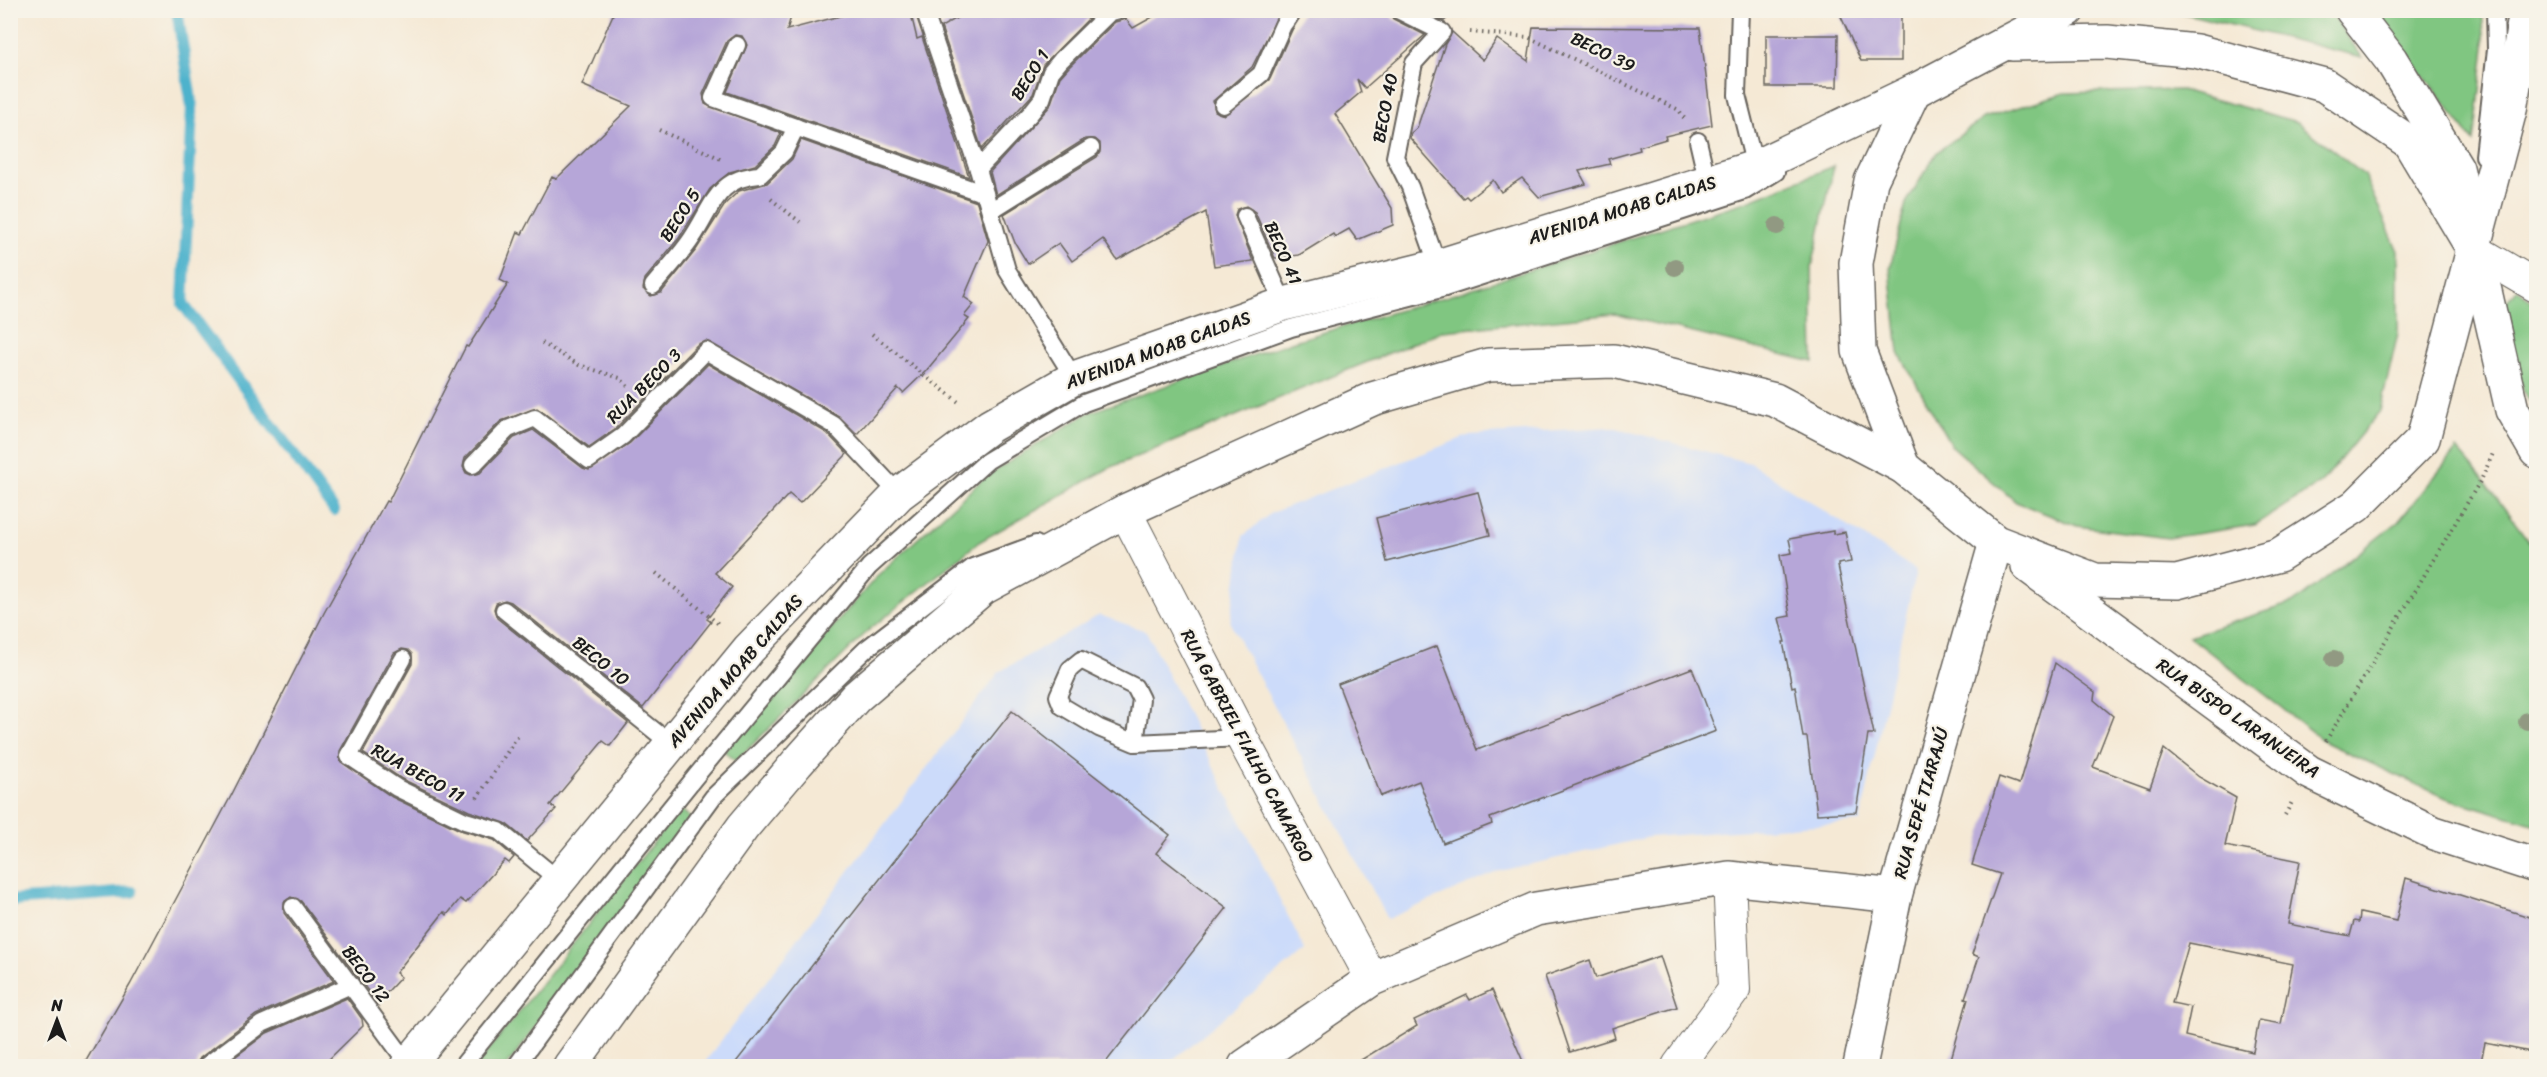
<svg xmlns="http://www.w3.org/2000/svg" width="2547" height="1077" viewBox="0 0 2547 1077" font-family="Sriracha,sans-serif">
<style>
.built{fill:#ccdbfa}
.green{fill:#80c681;stroke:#4e714e;stroke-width:1.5}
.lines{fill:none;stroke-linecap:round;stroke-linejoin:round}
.stream{stroke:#4db2cc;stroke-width:12}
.building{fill:#b6a6d8;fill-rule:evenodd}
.lane-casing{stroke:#68645d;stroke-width:20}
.street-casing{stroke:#68645d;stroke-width:34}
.secondary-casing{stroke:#68645d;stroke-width:36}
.path{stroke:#68645d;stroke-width:4;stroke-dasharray:1.5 4.5;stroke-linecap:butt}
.lane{stroke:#fff;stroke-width:16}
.street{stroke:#fff;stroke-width:32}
.secondary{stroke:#fff;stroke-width:33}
.tree{fill:#919982}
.labels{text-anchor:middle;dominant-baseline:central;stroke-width:4.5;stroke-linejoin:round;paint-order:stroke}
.street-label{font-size:18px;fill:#1c1c1c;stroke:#f7f3e8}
</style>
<rect width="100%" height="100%" fill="#f7f3e8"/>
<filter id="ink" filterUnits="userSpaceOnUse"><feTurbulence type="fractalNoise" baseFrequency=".0167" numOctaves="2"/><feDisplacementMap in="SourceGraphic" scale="12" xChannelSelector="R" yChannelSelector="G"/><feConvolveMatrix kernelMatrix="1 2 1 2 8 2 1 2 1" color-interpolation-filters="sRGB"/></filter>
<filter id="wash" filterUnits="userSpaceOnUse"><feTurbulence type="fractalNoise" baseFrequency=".008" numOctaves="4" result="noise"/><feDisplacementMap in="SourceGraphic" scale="24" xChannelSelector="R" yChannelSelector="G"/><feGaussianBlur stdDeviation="1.35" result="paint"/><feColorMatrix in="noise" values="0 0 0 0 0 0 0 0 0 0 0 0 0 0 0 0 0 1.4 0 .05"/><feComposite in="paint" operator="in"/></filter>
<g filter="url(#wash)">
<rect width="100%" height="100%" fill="#f5e9d5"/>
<g class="built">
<path d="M 1612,427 L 1750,463 L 1916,570 L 1860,822 L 1650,837 L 1500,871 L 1387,919 L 1230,623 L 1243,536 L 1271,513 L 1470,435 Z"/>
<path d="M 1099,615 L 1146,631 L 1305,950 L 1165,1066 L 702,1066 L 999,672 Z"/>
</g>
<g class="green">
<path d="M 2174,11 L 2329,11 L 2362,57 Z"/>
<path d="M 2374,11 L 2482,11 L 2485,47 L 2474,142 Z"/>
<path d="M 2181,90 L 2297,122 L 2364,175 L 2398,251 L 2398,333 L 2380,411 L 2322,482 L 2255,525 L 2168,538 L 2077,526 L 2016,502 L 1951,445 L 1899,353 L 1890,268 L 1906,203 L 1937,152 L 1984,118 L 2064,93 Z"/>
<path d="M 1834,166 L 1812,267 L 1814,362 L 1615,314 L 1443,331 L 1109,468 L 979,542 L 870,629 L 736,761 L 724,751 L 878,575 L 985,477 L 1088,413 L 1294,341 L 1445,297 L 1748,201 Z"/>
<path d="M 2518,289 L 2536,305 L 2536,411 L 2523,390 L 2501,307 Z"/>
<path d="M 2457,449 L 2482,478 L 2536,551 L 2536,825 L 2446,798 L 2325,742 L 2189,636 L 2295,602 L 2398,522 Z"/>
<path d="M 680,809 L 691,818 L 507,1066 L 476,1066 Z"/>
</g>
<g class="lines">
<g class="stream">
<path d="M 177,10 L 192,107 L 183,304 L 334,510"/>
<path d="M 10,901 L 132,892"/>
</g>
</g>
<g id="blocks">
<g class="building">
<path d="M 615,10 L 793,10 L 787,30 L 863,10 L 910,10 L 917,39 L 922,37 L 969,177 L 727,92 L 747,45 L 742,36 L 735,35 L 727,41 L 703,94 L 705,104 L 781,133 L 775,146 L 755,165 L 730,172 L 710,189 L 679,238 L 645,279 L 643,289 L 651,296 L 661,293 L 696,250 L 726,203 L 739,191 L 767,183 L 792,159 L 801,140 L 977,202 L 988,241 L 964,297 L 974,304 L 964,316 L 969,319 L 926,371 L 903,393 L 898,388 L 857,434 L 839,416 L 706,341 L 698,344 L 616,428 L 589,447 L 537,408 L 501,421 L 465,458 L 463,467 L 466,473 L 471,475 L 480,473 L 514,438 L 533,430 L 583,468 L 589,470 L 630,443 L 708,364 L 827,433 L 847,454 L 800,503 L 789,494 L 715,573 L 732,587 L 707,619 L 711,622 L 643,708 L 511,602 L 505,600 L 496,603 L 494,609 L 497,618 L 628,723 L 610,746 L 603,741 L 550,805 L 556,809 L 527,841 L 505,823 L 469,811 L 402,779 L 363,753 L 412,664 L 412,654 L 408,650 L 402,649 L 394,653 L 340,751 L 340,761 L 392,797 L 460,830 L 494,840 L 514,857 L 509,863 L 505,860 L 466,903 L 460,899 L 447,915 L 444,912 L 396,973 L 401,977 L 377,1003 L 301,901 L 291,897 L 284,902 L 284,913 L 334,981 L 256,1015 L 200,1058 L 196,1066 L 83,1066 L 130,985 L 231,796 L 324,613 L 386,501 L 388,502 L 466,346 L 468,347 L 508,284 L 500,280 L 518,232 L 522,234 L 552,177 L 556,179 L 631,106 L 582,85 Z"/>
<path d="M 971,10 L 1097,10 L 1043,65 L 1033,94 L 982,149 L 941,27 Z"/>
<path d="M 1165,10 L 1281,10 L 1252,67 L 1213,101 L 1215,111 L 1224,115 L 1270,79 L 1292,30 L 1304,10 L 1388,10 L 1393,19 L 1425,35 L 1365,88 L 1357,79 L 1361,92 L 1335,114 L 1392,208 L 1393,225 L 1357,240 L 1349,229 L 1335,237 L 1333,234 L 1299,255 L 1275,258 L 1255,212 L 1246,206 L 1237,209 L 1235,215 L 1253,261 L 1214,266 L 1206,212 L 1117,260 L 1103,239 L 1072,261 L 1059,243 L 1028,264 L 1015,243 L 1004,214 L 1097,157 L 1100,152 L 1100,143 L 1095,139 L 1085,139 L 996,195 L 990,172 L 1050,106 L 1060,77 L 1069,67 L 1115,22 L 1126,19 L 1133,28 Z"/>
<path d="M 1422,10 L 1457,10 L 1444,21 Z"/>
<path d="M 1838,10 L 1901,10 L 1901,61 L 1861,61 Z"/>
<path d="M 1533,27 L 1700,28 L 1712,125 L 1665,136 L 1666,139 L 1639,147 L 1640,150 L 1608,159 L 1610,164 L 1579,171 L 1586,184 L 1539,197 L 1522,178 L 1501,192 L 1493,180 L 1469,199 L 1466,196 L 1463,198 L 1410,138 L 1411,133 L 1417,128 L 1445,44 L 1452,32 L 1483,60 L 1497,39 L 1528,61 Z"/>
<path d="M 1766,35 L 1838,35 L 1837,87 L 1766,87 Z"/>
<path d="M 1478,492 L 1490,535 L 1387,562 L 1376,518 Z"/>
<path d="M 1833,531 L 1833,534 L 1845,532 L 1851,562 L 1838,564 L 1838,566 L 1874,734 L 1868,734 L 1856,812 L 1817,814 L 1807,737 L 1803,737 L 1795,686 L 1792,687 L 1783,642 L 1785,642 L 1779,618 L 1790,616 L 1780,555 L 1792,553 L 1789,539 Z"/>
<path d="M 1437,646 L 1477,750 L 1692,668 L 1716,731 L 1490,818 L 1492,824 L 1443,843 L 1419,781 L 1381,796 L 1338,684 Z"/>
<path d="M 2055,663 L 2095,692 L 2094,700 L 2113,716 L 2093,767 L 2150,788 L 2164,749 L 2199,777 L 2236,798 L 2225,846 L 2300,861 L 2288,924 L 2350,936 L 2354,921 L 2359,922 L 2360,913 L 2396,921 L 2406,878 L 2536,919 L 2536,1053 L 2485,1043 L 2480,1066 L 2290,1066 L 2263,1061 L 2262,1066 L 1949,1066 L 1968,999 L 1965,998 L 1979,957 L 1972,954 L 2000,874 L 1972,865 L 1999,777 L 2019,784 ZM 2189,943 L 2293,964 L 2281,1024 L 2259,1020 L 2253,1052 L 2185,1036 L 2191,1007 L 2172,1003 Z"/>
<path d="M 1012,711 L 1170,835 L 1156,853 L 1227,908 L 1103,1066 L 733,1066 Z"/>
<path d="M 1660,956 L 1677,1007 L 1612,1028 L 1615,1038 L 1570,1052 L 1545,976 L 1590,960 L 1596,978 Z"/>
<path d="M 1492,990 L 1525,1066 L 1351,1066 L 1417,1026 L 1414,1020 L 1467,995 L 1470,1000 Z"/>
<path d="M 347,998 L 362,1019 L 363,1026 L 322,1066 L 223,1066 L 267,1033 Z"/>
</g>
</g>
</g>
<g filter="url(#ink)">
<use href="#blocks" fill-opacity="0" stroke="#68645d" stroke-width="1.5"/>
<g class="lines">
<defs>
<g id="lane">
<path d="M 924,10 L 978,169 L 1007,270 L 1074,378"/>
<path d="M 1398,10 L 1442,32 L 1414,63 L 1395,157 L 1410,187 L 1438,266"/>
<path d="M 1740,10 L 1737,95 L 1755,167"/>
<path d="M 737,45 L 713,98 L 985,194"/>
<path d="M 1223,105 L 1261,74 L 1283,25 L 1294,10"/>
<path d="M 1698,141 L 1708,184"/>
<path d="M 2484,156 L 2496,49 L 2495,10"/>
<path d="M 978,169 L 1030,114 L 1042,99 L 1051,72 L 1061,60 L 1110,12 L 1121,10"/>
<path d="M 990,211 L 1091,148"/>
<path d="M 1245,216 L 1284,304"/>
<path d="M 653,286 C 666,270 681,255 692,238 C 713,207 716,178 760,175 L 784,152 L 796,127"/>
<path d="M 473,465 L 508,429 L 535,418 L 589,460 L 623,436 L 706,351 L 834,425 L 899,494"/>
<path d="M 504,610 L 671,744"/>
<path d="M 403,659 L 349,756 L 397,788 L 465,821 L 499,831 L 561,882"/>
<path d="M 1135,743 L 1141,699 L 1135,687 L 1081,660 L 1070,669 L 1058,696 L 1062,706 L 1099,728 L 1135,743 L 1242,738"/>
<path d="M 293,907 L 409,1065"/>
<path d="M 206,1066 L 262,1024 L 351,985"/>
<path d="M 462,1066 L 696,776 L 869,567 L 987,461 L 1084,403 L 1291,328 L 1445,288 L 1745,191 L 1776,172"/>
<path d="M 516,1066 L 713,797 L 866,649 L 973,567 L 1036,544"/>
</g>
<g id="street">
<path d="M 2473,249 L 2536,286"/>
<path d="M 1125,511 L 1242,738 L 1372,979"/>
<path d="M 1678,1066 L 1734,990 L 1729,878"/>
</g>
<g id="secondary">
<path d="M 2352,10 L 2391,60 L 2457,168 L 2512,410 L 2536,451"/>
<path d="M 2012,44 L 2107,42 L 2196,51 L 2324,85 L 2409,142 L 2473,249"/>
<path d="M 1903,467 L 1859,351 L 1856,263 L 1871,181 L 1914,91"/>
<path d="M 2028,566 L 2309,772 L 2434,833 L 2536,866"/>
<path d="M 407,1066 L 749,649 L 899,494 L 990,426 L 1074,378 L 1284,304 L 1438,266 L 1755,167 L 1914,91 L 2068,10"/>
<path d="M 570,1066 L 743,827 L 797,763 L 856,697 L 983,588 L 1125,511 L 1372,399 L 1488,365 L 1614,361 L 1775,400 L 1903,467 L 1996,542 L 2095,580 L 2177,582 L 2279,555 L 2356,506 L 2423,439 L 2510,110 L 2526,10"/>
<path d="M 1245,1066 L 1372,979 L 1536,909 L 1729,878 L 1895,896"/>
<path d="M 1860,1066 L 1895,896 L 1996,542"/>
</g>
</defs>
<use href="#lane" class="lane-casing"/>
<use href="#street" class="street-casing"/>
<use href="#secondary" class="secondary-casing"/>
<g class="path">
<path d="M 1470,32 L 1528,37 L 1679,110 L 1684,118"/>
<path d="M 659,130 L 721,159"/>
<path d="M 771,199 L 800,222"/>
<path d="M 872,334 L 961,404"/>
<path d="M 542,343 L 579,365 L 620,378 L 630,389"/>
<path d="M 656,573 L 721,626"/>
<path d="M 2326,741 L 2482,478 L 2494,451"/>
<path d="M 477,798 L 518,736"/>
<path d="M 2285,815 L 2292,802"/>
</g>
<use href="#lane" class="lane"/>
<use href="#street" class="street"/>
<use href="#secondary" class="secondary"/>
</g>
<g class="tree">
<circle cx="1777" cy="226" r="9"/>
<circle cx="1675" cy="267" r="9"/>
<circle cx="2334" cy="659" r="9"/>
<circle cx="2527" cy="721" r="9"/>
</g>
</g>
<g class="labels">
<g class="street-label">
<text transform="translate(1603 52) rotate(26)">BECO 39</text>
<text transform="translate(1030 75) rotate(-58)">BECO 1</text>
<text transform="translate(1385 108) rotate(-79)">BECO 40</text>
<text transform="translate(1622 210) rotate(-17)">AVENIDA MOAB CALDAS</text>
<text transform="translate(680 215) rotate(-57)">BECO 5</text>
<text transform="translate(1283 253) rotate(66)">BECO 41</text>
<text transform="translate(1158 350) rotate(-20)">AVENIDA MOAB CALDAS</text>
<text transform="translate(644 386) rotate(-45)">RUA BECO 3</text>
<text transform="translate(601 661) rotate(39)">BECO 10</text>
<text transform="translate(735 671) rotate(-49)">AVENIDA MOAB CALDAS</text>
<text transform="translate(2238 718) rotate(35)">RUA BISPO LARANJEIRA</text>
<text transform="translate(1247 746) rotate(62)">RUA GABRIEL FIALHO CAMARGO</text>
<text transform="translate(418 773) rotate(29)">RUA BECO 11</text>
<text transform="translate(1921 803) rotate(-74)">RUA SEPÉ TIARAJÚ</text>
<text transform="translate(366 974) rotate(53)">BECO 12</text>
</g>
</g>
<rect width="2547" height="1077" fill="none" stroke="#f7f3e8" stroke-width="36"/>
<g transform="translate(57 1020)" stroke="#f7f3e8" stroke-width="4.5" paint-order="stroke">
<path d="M0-4.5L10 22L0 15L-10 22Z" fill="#1c1c1c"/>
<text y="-9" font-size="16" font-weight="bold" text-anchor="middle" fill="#1c1c1c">N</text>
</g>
</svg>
